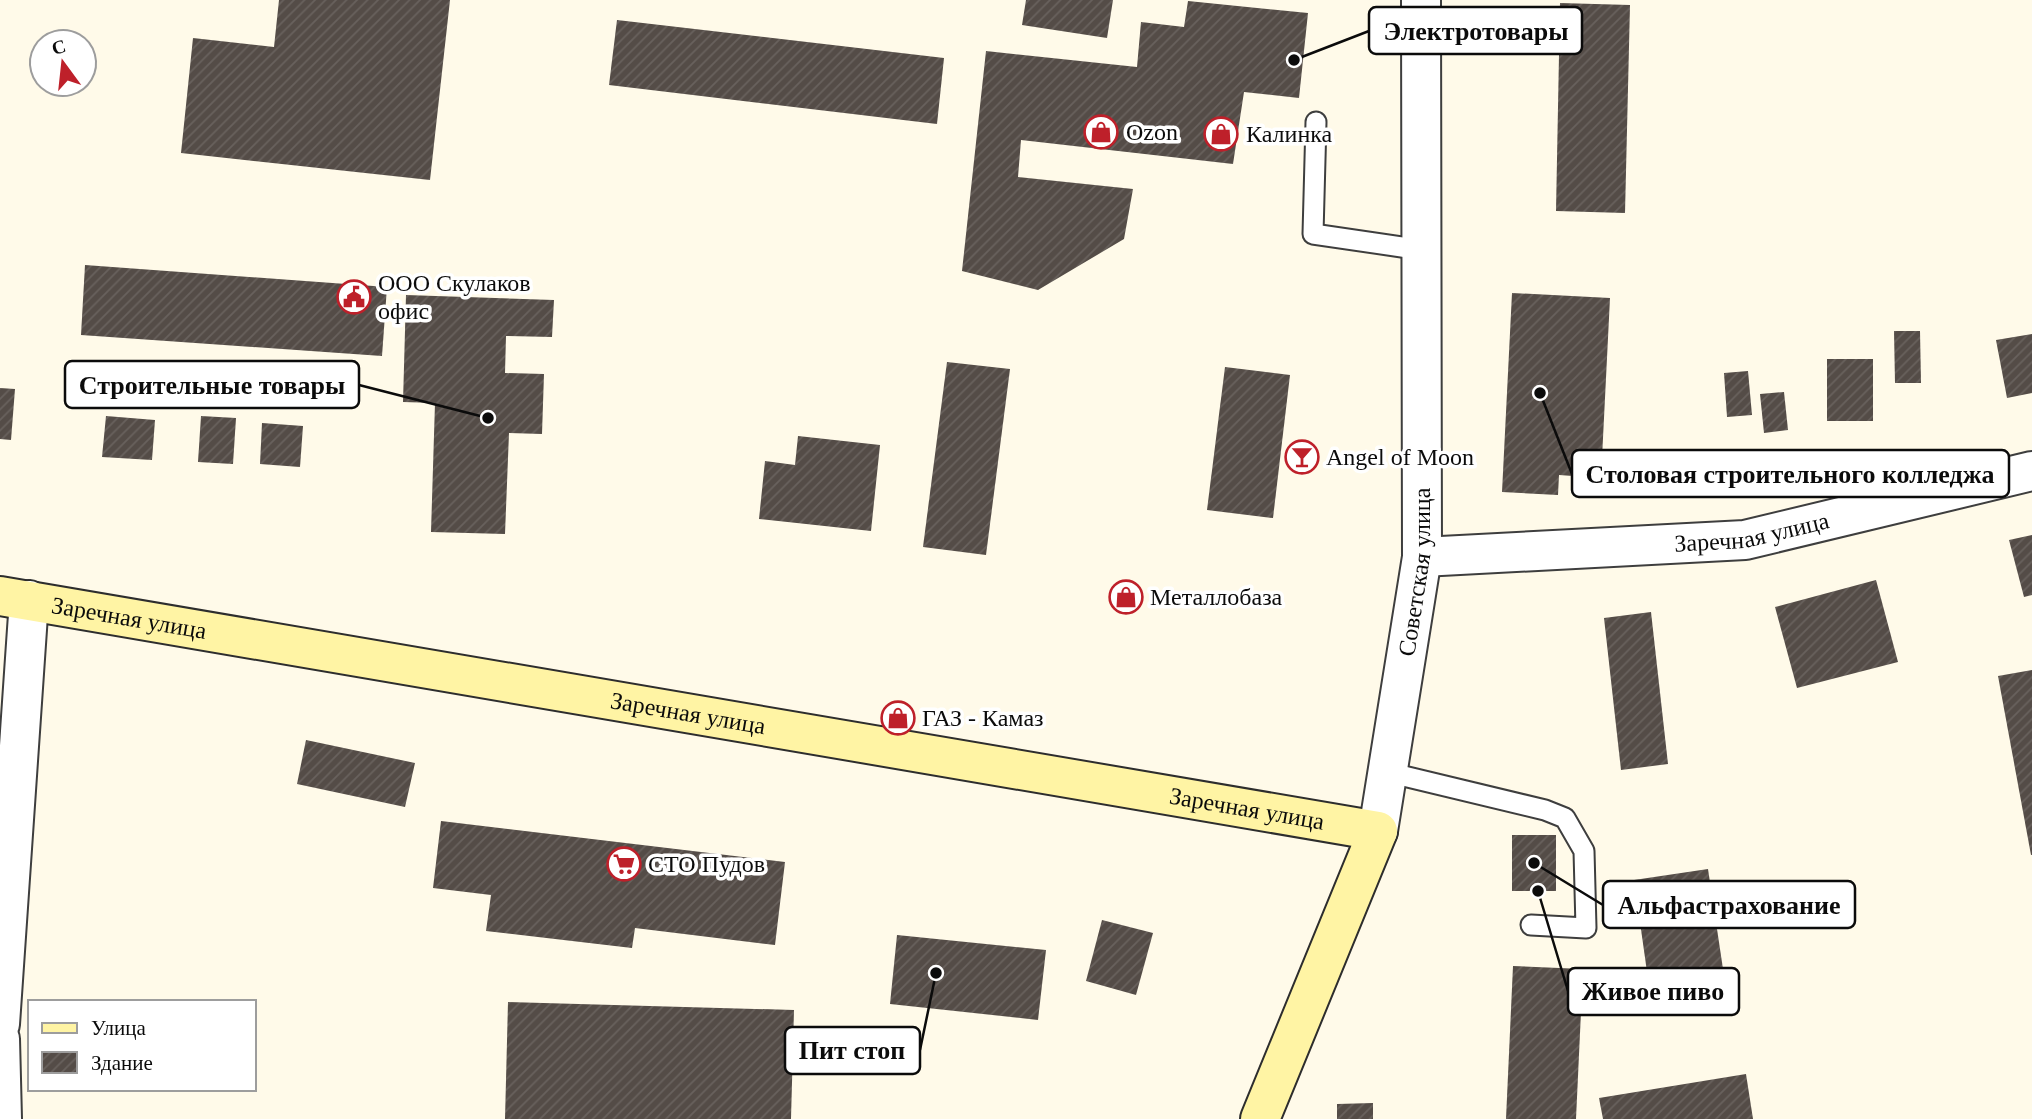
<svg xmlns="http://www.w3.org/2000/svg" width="2032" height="1119" viewBox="0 0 2032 1119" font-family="Georgia,serif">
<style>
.building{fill:url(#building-hatch)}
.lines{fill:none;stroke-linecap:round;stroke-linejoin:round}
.service-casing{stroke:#3e3e3e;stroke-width:23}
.minor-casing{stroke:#3e3e3e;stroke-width:42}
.tertiary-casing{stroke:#3e3e3e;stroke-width:42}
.secondary-casing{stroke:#2d2d2d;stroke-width:42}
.service{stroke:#fff;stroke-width:19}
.minor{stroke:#fff;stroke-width:38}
.tertiary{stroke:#fff;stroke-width:38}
.secondary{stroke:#fff4a4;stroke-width:38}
.labels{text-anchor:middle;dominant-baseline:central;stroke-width:7;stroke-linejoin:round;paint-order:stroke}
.poi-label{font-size:24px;fill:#0b0b0b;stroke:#fff;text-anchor:start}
.street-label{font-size:24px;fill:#0b0b0b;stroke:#fff}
.leader{fill:none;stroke:#0b0b0b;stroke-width:2.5}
.callout-dot{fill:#0b0b0b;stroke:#fff;stroke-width:2.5}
.callout{fill:#fff;stroke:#0b0b0b;stroke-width:2.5}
.callout-label{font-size:26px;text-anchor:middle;font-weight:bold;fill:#0b0b0b}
</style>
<defs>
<pattern id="building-hatch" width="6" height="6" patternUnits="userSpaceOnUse" patternTransform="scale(1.75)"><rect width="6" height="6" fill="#544c47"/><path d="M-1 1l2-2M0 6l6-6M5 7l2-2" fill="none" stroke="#68615d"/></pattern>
</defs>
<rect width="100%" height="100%" fill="#fffae9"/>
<g class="building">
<path d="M 279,0 L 450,0 L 430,180 L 181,153 L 193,38 L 274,47 Z"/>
<path d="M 1026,0 L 1113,0 L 1107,38 L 1022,25 Z"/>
<path d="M 1188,1 L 1308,13 L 1299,98 L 1244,92 L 1233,164 L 1021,140 L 1018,177 L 1133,189 L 1124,239 L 1038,290 L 962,271 L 986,51 L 1137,67 L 1141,22 L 1184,27 Z"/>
<path d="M 1560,3 L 1630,5 L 1625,213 L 1556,211 Z"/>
<path d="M 617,20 L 944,58 L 937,124 L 609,85 Z"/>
<path d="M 85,265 L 387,287 L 382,356 L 81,335 Z"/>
<path d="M 1512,293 L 1610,298 L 1601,478 L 1559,475 L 1558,495 L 1502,492 Z"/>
<path d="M 406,295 L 554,300 L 552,337 L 506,336 L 505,373 L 544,374 L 542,434 L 509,433 L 505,534 L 431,532 L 435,403 L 403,402 Z"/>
<path d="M 1894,331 L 1920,331 L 1921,383 L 1895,383 Z"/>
<path d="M 2032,334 L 2032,393 L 2007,398 L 1996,340 Z"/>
<rect x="1827" y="359" width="46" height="62"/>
<path d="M 947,362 L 1010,369 L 986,555 L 923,547 Z"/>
<path d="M 1225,367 L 1290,375 L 1273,518 L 1207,510 Z"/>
<path d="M 1748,371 L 1752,415 L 1727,417 L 1724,373 Z"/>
<path d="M 0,388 L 15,389 L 11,440 L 0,439 Z"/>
<path d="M 1784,392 L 1788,430 L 1764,433 L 1760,394 Z"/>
<path d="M 106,416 L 155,420 L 152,460 L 102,457 Z"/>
<path d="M 201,416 L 236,418 L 233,464 L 198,462 Z"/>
<path d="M 262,423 L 303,426 L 300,467 L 260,464 Z"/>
<path d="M 798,436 L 880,445 L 871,531 L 759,519 L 765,461 L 795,465 Z"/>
<path d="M 2032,535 L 2032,595 L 2024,597 L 2009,540 Z"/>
<path d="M 1876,580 L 1898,662 L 1797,688 L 1775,607 Z"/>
<path d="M 1651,612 L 1668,764 L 1621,770 L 1604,618 Z"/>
<path d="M 2032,670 L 2032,855 L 2031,855 L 1998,676 Z"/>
<path d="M 306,740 L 415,763 L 405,807 L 297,784 Z"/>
<path d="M 441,821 L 785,862 L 775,945 L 635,928 L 632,948 L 486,931 L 491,895 L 433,888 Z"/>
<rect x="1512" y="835" width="44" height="56"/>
<path d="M 1708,869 L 1726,989 L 1651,1000 L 1634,880 Z"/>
<path d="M 1102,920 L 1153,933 L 1136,995 L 1086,981 Z"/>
<path d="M 897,935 L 1046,950 L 1038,1020 L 890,1004 Z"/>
<path d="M 1513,966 L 1583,969 L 1576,1119 L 1506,1119 Z"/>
<path d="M 508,1002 L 794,1010 L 791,1119 L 505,1119 Z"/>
<path d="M 1746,1074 L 1753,1119 L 1603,1119 L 1599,1098 Z"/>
<path d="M 1373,1103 L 1373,1119 L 1337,1119 L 1337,1104 Z"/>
</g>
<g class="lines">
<defs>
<g id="service">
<path d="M 1316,122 L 1313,234 L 1422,250"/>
<path d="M 1387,772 L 1545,810 L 1565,818 L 1584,851 L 1586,928 L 1531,925"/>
</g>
<g id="minor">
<path id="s1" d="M 1422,557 L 1745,540 L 2032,471"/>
<path d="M 0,1024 L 29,600"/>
<path d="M 0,1039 L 2,1119"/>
</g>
<g id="tertiary">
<path id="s2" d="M 1378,831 L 1422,557 L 1421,0"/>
</g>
<g id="secondary">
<path id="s3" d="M 0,596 L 1378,831 L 1260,1119"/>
</g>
</defs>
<use href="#service" class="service-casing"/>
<use href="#minor" class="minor-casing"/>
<use href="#tertiary" class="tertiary-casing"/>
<use href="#secondary" class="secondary-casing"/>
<use href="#service" class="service"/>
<use href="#minor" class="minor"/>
<use href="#tertiary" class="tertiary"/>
<use href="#secondary" class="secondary"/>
</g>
<defs>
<symbol id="shop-ring" viewBox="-11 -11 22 22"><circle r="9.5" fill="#fff" stroke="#be202a" stroke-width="1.5"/><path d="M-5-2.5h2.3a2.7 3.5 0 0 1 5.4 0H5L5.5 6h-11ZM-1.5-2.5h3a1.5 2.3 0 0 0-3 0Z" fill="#be202a"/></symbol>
<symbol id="civic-ring" viewBox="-11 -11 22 22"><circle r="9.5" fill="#fff" stroke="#be202a" stroke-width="1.5"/><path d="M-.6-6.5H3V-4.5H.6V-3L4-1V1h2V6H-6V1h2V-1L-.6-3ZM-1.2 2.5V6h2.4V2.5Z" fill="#be202a"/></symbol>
<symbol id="bar-ring" viewBox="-11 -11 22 22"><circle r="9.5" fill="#fff" stroke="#be202a" stroke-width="1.5"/><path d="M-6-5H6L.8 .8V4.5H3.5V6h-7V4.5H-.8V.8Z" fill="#be202a"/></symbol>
<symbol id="supermarket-ring" viewBox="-11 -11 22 22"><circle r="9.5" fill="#fff" stroke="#be202a" stroke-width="1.5"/><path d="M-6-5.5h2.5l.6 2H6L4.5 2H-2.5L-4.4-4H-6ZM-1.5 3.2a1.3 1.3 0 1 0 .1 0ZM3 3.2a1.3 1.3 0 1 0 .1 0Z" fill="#be202a"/></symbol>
</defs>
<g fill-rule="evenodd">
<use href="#shop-ring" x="1082" y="113" width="38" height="38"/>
<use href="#shop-ring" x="1202" y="115" width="38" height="38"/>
<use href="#civic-ring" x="335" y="278" width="38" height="38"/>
<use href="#bar-ring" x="1283" y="438" width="38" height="38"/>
<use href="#shop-ring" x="1107" y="578" width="38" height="38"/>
<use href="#shop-ring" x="879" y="699" width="38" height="38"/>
<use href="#supermarket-ring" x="605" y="845" width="38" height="38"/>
</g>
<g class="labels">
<g class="poi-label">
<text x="1126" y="132">Ozon</text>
<text x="1246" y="134">Калинка</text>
<text x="378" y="283">ООО Скулаков<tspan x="378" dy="28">офис</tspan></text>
<text x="1326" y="457">Angel of Moon</text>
<text x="1150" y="597">Металлобаза</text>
<text x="922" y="718">ГАЗ - Камаз</text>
<text x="648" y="864">СТО Пудов</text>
</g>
<g class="street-label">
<text stroke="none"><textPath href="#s1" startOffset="331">Заречная улица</textPath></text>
<text stroke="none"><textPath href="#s2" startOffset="262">Советская улица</textPath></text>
<text stroke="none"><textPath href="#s3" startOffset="131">Заречная улица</textPath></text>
<text stroke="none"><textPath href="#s3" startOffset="698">Заречная улица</textPath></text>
<text stroke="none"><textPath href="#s3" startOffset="1265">Заречная улица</textPath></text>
</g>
</g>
<path class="leader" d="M1294 60L1369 31M488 418L359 385M1540 393L1572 474M1534 863L1603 905M1538 891L1568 991M936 973L920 1050"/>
<g class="callout-dot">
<circle cx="1294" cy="60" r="7"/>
<circle cx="488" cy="418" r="7"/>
<circle cx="1540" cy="393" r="7"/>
<circle cx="1534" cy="863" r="7"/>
<circle cx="1538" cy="891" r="7"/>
<circle cx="936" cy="973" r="7"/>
</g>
<g class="callout">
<rect x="1369" y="7" width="213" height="47" rx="7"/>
<rect x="65" y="361" width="294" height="47" rx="7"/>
<rect x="1572" y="450" width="437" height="47" rx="7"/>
<rect x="1603" y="881" width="252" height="47" rx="7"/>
<rect x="1568" y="968" width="171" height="47" rx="7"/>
<rect x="785" y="1027" width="135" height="47" rx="7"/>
</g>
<g class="callout-label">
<text x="1476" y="40">Электротовары</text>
<text x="212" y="394">Строительные товары</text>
<text x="1790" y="483">Столовая строительного колледжа</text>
<text x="1729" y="914">Альфастрахование</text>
<text x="1653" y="1000">Живое пиво</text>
<text x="852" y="1059">Пит стоп</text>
</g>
<rect x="28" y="1000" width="228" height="91" fill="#ffffff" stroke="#9d9d9d" stroke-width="2"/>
<rect x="42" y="1023" width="35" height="10" fill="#fff4a4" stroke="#9d9d9d" stroke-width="2"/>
<text x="91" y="1035" font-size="21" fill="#0b0b0b">Улица</text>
<rect x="42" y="1052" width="35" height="21" fill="url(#building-hatch)" stroke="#9d9d9d" stroke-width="2"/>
<text x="91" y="1070" font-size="21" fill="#0b0b0b">Здание</text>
<g transform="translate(63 63) rotate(345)"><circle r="33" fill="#ffffff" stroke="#9d9d9d" stroke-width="2"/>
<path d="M0-5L12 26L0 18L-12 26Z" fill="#be202a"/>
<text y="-10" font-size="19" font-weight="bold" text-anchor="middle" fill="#0b0b0b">С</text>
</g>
</svg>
